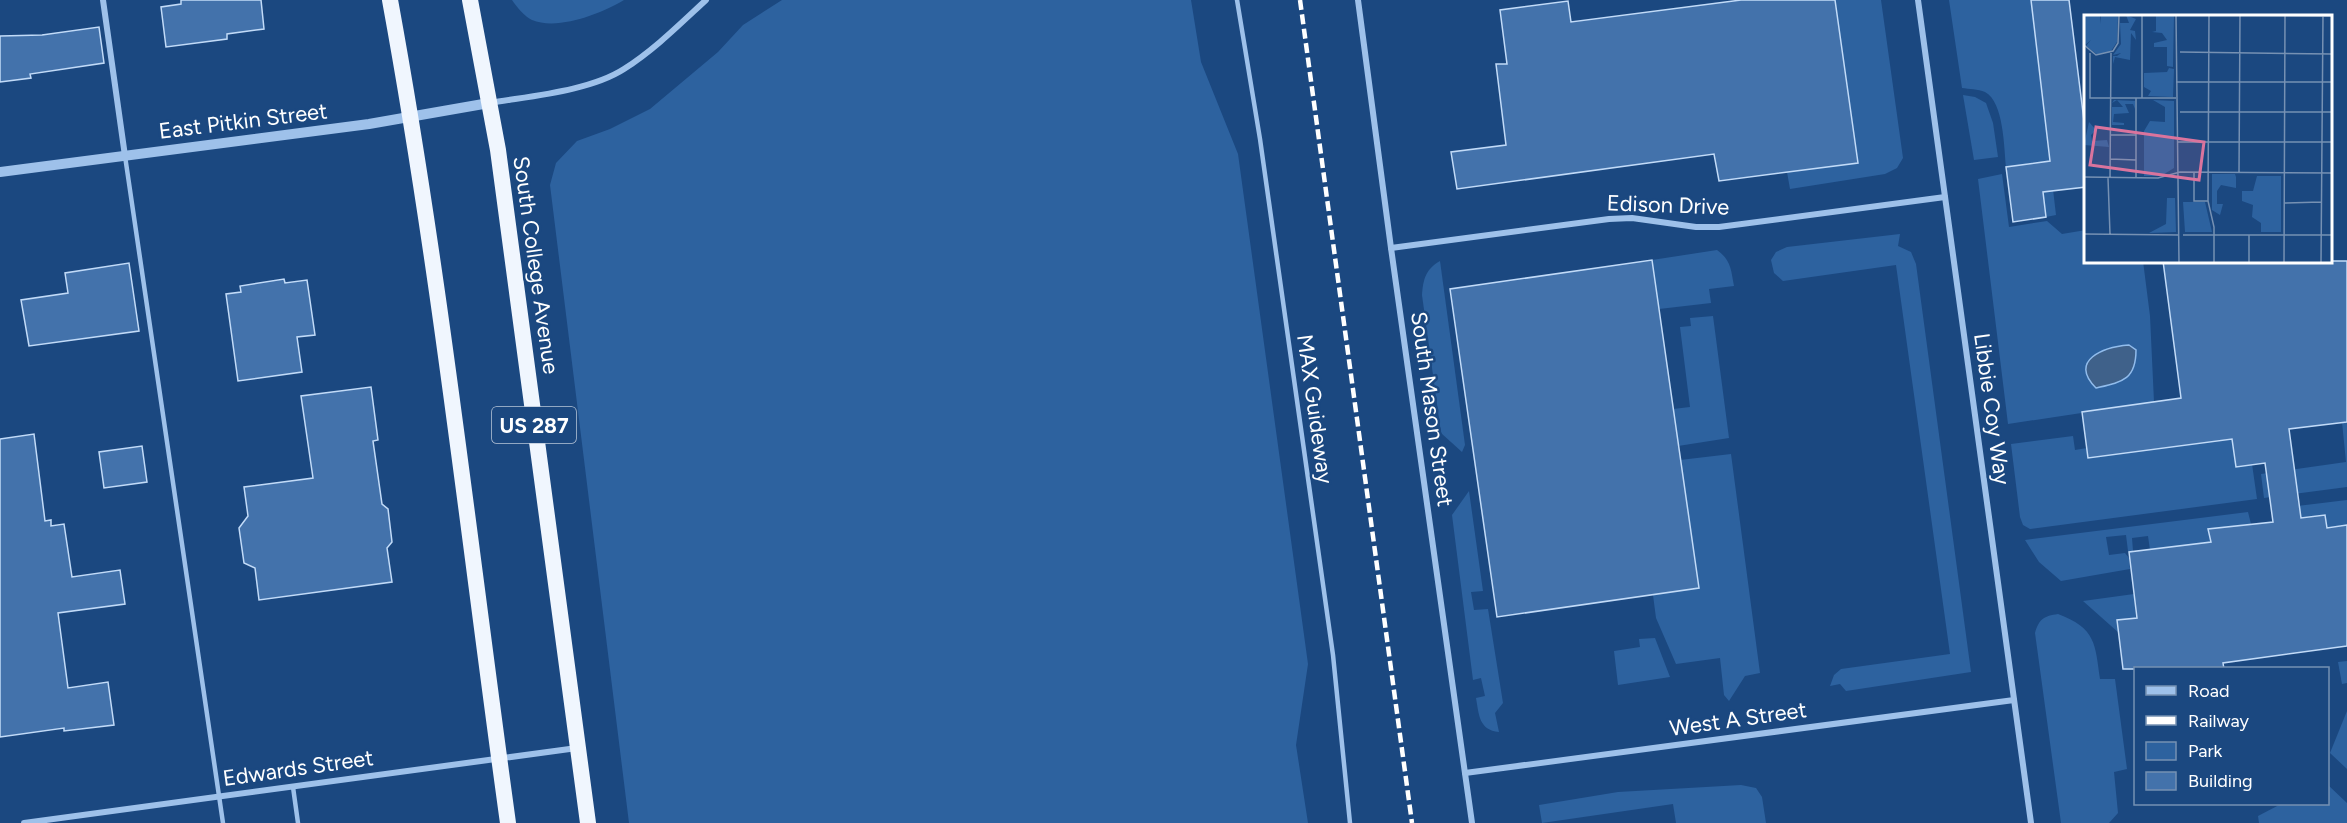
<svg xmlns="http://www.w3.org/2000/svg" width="2347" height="823" viewBox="0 0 2347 823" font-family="Figtree,sans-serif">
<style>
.green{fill:#2d629f}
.water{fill:#3f618a;stroke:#91bcec;stroke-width:1.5}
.building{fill:#4372ab;stroke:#c2dbf8;stroke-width:1.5}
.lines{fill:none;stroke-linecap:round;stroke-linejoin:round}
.service{stroke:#9ec1ea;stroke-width:4.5}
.minor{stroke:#9ec1ea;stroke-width:6}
.tertiary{stroke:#9ec1ea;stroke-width:10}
.trunk{stroke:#f0f6fe;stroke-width:16}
.rail{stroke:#fff;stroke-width:4.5;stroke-dasharray:10 4.5;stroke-linecap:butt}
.labels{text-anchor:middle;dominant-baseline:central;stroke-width:5;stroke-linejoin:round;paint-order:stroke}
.shield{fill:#1b4880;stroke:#bbc8d9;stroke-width:1.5}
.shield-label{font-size:21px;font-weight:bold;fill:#fff}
.street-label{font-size:22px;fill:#fff;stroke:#1b4880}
.inset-road{fill:none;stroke:#7691b3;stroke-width:1.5}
.view{fill:#da749d;fill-opacity:0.15;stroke:#da749d;stroke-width:3}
.inset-edge{fill:none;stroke:#fff;stroke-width:3}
</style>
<rect width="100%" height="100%" fill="#1b4880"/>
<g class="green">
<path d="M 512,0 L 624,0 C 602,13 558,31 532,20 C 525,17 516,6 512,0 Z"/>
<path d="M 782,0 L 1191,0 L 1201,62 L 1238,154 L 1308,664 L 1296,745 L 1308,823 L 629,823 L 550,185 L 556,163 L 577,141 L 610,129 L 650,109 L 718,52 L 743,25 Z"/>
<path d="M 1835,0 L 1881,0 L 1903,158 L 1897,168 L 1885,174 L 1790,189 L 1787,172 L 1858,162 Z"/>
<path d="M 1949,0 L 2031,0 L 2056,215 L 2046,217 L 2039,162 L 2006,167 C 2004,148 2004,102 1985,92 C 1978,89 1969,89 1962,88 Z"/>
<path d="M 1963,95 L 1975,97 L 1986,103 L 1993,123 L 1998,157 L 1974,160 Z"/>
<path d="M 2002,174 L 2009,227 L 2047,221 L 2062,234 L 2086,230 L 2086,261 L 2143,261 L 2150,316 L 2154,402 L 2008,424 L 1978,179 Z"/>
<path d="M 1900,234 L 1898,246 L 1911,252 L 1916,264 L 1971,672 L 1846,691 L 1840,684 L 1830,686 L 1834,675 L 1841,669 L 1950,654 L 1896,265 L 1783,281 L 1774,273 L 1771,260 L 1776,252 L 1787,247 Z"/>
<path d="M 1717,250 C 1731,260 1731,270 1734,286 L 1709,289 L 1711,303 L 1659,309 L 1652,260 Z"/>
<path d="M 1440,261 L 1465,445 L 1462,452 L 1441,433 L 1422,295 C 1423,279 1426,269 1440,261 Z"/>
<path d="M 1713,316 L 1729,438 L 1678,446 L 1673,409 L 1690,407 L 1680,327 L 1691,326 L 1690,318 Z"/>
<path d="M 2342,422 L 2347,422 L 2347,487 L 2264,498 L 2261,474 L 2346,462 Z"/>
<path d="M 2073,436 L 2075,450 L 2087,448 L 2088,457 L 2232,439 L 2236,466 L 2252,464 L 2257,499 L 2030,529 L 2023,525 L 2020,517 L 2011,444 Z"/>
<path d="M 1731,454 L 1760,673 L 1745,676 L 1729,701 L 1724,695 L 1720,658 L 1676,664 L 1656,618 L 1653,595 L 1698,588 L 1680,460 Z"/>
<path d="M 1469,491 L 1483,591 L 1471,592 L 1474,610 L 1488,609 L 1503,703 L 1495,713 L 1499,732 C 1479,730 1479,715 1476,698 L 1485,696 L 1481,678 L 1473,680 L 1452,515 Z"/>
<path d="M 2347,500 L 2347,525 L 2327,528 L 2325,515 L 2290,519 L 2289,507 Z"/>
<path d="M 2248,512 L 2251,524 L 2208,529 L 2211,542 L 2150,550 L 2148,536 L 2132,538 L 2133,551 L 2128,551 L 2126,535 L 2106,537 L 2109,555 L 2125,553 L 2129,558 L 2130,569 L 2061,581 L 2039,562 L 2025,540 Z"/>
<path d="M 2134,594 L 2136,618 L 2117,620 L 2119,633 L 2083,601 Z"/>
<path d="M 2058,614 C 2096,628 2095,644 2100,679 L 2115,679 L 2127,769 L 2114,772 L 2118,813 L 2109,823 L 2061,823 L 2035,633 C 2039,619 2044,616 2058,614 Z"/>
<path d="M 1655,638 L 1670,677 L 1618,685 L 1614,651 L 1640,647 L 1639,639 Z"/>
<path d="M 2347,661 L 2347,683 L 2342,684 L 2338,662 Z"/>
<path d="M 2347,711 L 2347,769 L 2330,753 Z"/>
<path d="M 1741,785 L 1756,788 L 1762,797 L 1766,823 L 1676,823 L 1673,804 L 1542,823 L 1539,805 L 1618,792 Z"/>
<path d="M 2328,785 L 2347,803 L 2347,823 L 2259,823 L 2258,816 L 2281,804 L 2328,804 Z"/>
</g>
<path class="water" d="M 2129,345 L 2136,350 C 2136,380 2122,382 2096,388 C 2068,360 2104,347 2129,345 Z"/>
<g class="building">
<path d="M 181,0 L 261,0 L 264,29 L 227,34 L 227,39 L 166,47 L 161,7 L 181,4 Z"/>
<path d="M 1741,0 L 1835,0 L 1858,163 L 1719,181 L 1714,154 L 1457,189 L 1451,152 L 1506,145 L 1496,64 L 1507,64 L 1500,10 L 1568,1 L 1571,22 Z"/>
<path d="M 2031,0 L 2069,0 L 2086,137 L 2086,187 L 2043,192 L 2046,217 L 2013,222 L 2006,167 L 2050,161 Z"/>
<path d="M 99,27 L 104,63 L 30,74 L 31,78 L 0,82 L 0,36 L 42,35 Z"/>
<path d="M 1652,260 L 1699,588 L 1497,617 L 1450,289 Z"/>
<path d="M 2163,261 L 2347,261 L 2347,422 L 2289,429 L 2301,518 L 2325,515 L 2327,528 L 2347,525 L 2347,646 L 2223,663 L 2224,669 L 2123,669 L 2117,620 L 2137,618 L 2129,552 L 2211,542 L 2208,529 L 2273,522 L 2265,463 L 2236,467 L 2232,439 L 2088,458 L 2082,412 L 2181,398 Z"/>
<path d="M 129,263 L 139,331 L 29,346 L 21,300 L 68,293 L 65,273 Z"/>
<path d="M 284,279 L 285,283 L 307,280 L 315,335 L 297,337 L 302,372 L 238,381 L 226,294 L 241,292 L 240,286 Z"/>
<path d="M 371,387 L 378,440 L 373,441 L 382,504 L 388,509 L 392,542 L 387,548 L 392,582 L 259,600 L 255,568 L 244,563 L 239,528 L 248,516 L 244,487 L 313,478 L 301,396 Z"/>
<path d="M 34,434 L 45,521 L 51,520 L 51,526 L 64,524 L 72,577 L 120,570 L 125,604 L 58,613 L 68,688 L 108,682 L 114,725 L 64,731 L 64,728 L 0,737 L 0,439 Z"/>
<path d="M 142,446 L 147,482 L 104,488 L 99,452 Z"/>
</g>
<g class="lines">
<g class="service">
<path d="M 1237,0 L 1260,139 L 1333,655 L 1350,823"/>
<path d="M 125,156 L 223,823"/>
<path d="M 293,787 L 298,823"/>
</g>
<g class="minor">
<path d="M 103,0 L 125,156"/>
<path d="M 1358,0 L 1391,248 L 1472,823"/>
<path d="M 1918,0 L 2031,823"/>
<path d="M 490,103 C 530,96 590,91 624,69 C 654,50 680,24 706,0"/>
<path d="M 1391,248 L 1609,219 L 1632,218 L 1696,227 L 1719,227 L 1945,197"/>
<path d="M 1465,773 L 2014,700"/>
<path d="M 24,823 L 577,748"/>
</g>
<path class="tertiary" d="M 0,172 L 369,124 L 489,103"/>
<g class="trunk">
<path d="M 390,0 C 440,273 470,549 508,823"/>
<path d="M 470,0 L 498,150 L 588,823"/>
</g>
<path class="rail" d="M 1300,0 L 1412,823"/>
</g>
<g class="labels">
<rect class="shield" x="492" y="407" width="84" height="36" rx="4.5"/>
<g class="shield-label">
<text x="534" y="425">US 287</text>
</g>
<g class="street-label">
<text transform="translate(243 121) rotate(-7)">East Pitkin Street</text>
<text transform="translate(1668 205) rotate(2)">Edison Drive</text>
<text transform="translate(536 265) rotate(82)">South College Avenue</text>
<text transform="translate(1315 409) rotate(82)">MAX Guideway</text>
<text transform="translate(1432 409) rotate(82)">South Mason Street</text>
<text transform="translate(1992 409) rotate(82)">Libbie Coy Way</text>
<text transform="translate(1738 719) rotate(-8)">West A Street</text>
<text transform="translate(298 768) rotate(-8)">Edwards Street</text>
</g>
</g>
<g transform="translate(2084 15)">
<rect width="248" height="248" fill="#1b4880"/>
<path d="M 0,0 L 16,0 L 17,9 L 17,0 L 34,0 L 33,27 L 27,36 L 14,40 L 2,31 L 7,25 L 1,30 ZM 42,0 L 52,4 L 46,15 L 51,16 L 52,25 L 47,18 L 46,45 L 31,42 L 29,49 L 29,41 L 33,41 L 37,38 L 29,40 L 37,29 L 36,8 L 45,8 ZM 72,0 L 90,0 L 89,52 L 83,51 L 83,32 L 70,32 L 70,28 L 83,25 L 78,18 L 68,17 L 72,16 ZM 85,53 L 90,54 L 89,82 L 64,81 L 67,76 L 60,72 L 60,58 L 83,57 ZM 30,85 L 51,86 L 51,94 L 49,89 L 41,89 L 45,98 L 30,99 L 29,107 L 40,108 L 40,110 L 28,110 L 28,92 L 39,92 L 33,85 L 28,88 ZM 69,85 L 90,86 L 90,153 L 77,161 L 60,161 L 60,116 L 66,106 L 81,107 L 81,92 ZM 5,107 L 12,115 L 7,120 L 8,126 L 23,125 L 25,132 L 0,130 ZM 128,159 L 151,159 L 152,162 L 152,173 L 137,170 L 133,176 L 133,189 L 139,189 L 136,200 L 128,195 ZM 173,161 L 197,161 L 197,217 L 177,217 L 177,208 L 168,202 L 169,190 L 158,186 L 158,176 L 169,176 ZM 83,183 L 91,183 L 92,217 L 65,218 L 82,209 ZM 99,187 L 121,187 L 128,217 L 101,217 Z" fill="#2d629f"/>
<path class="inset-road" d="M 58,0 L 58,83M 92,0 L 95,247M 125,0 L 124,186 L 130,212 L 130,247M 132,0 L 248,1M 0,30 L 12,40 L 29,36 L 34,28 L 35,0M 96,37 L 248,39M 6,38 L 6,83 L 92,83M 92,67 L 248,67M 96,97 L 248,97M 26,120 L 52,120M 94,127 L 248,127M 26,144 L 52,145M 110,157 L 110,186 L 124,186M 155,158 L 156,0M 0,162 L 74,163 L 96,157 L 248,158M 24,163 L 26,219M 26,163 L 27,38M 52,163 L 52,83M 200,188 L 237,187M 0,219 L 95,220M 99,220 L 248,220M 165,247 L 165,220M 200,247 L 201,0M 237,247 L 239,0"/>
<path class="view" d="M 12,112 L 120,127 L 115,165 L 6,150 Z"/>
<rect width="248" height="248" class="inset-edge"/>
</g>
<rect x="2134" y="667" width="195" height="138" fill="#1b4880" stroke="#7691b3" stroke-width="1.5"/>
<rect x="2146" y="686" width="30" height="9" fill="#9ec1ea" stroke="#7691b3" stroke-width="1.5"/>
<text x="2188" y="697" font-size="18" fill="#ffffff">Road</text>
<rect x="2146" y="716" width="30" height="9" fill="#ffffff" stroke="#7691b3" stroke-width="1.5"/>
<text x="2188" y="727" font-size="18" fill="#ffffff">Railway</text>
<rect x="2146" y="742" width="30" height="18" fill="#2d629f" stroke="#7691b3" stroke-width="1.5"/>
<text x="2188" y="757" font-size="18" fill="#ffffff">Park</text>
<rect x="2146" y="772" width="30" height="18" fill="#4372ab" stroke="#7691b3" stroke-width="1.5"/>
<text x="2188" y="787" font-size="18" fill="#ffffff">Building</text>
</svg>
